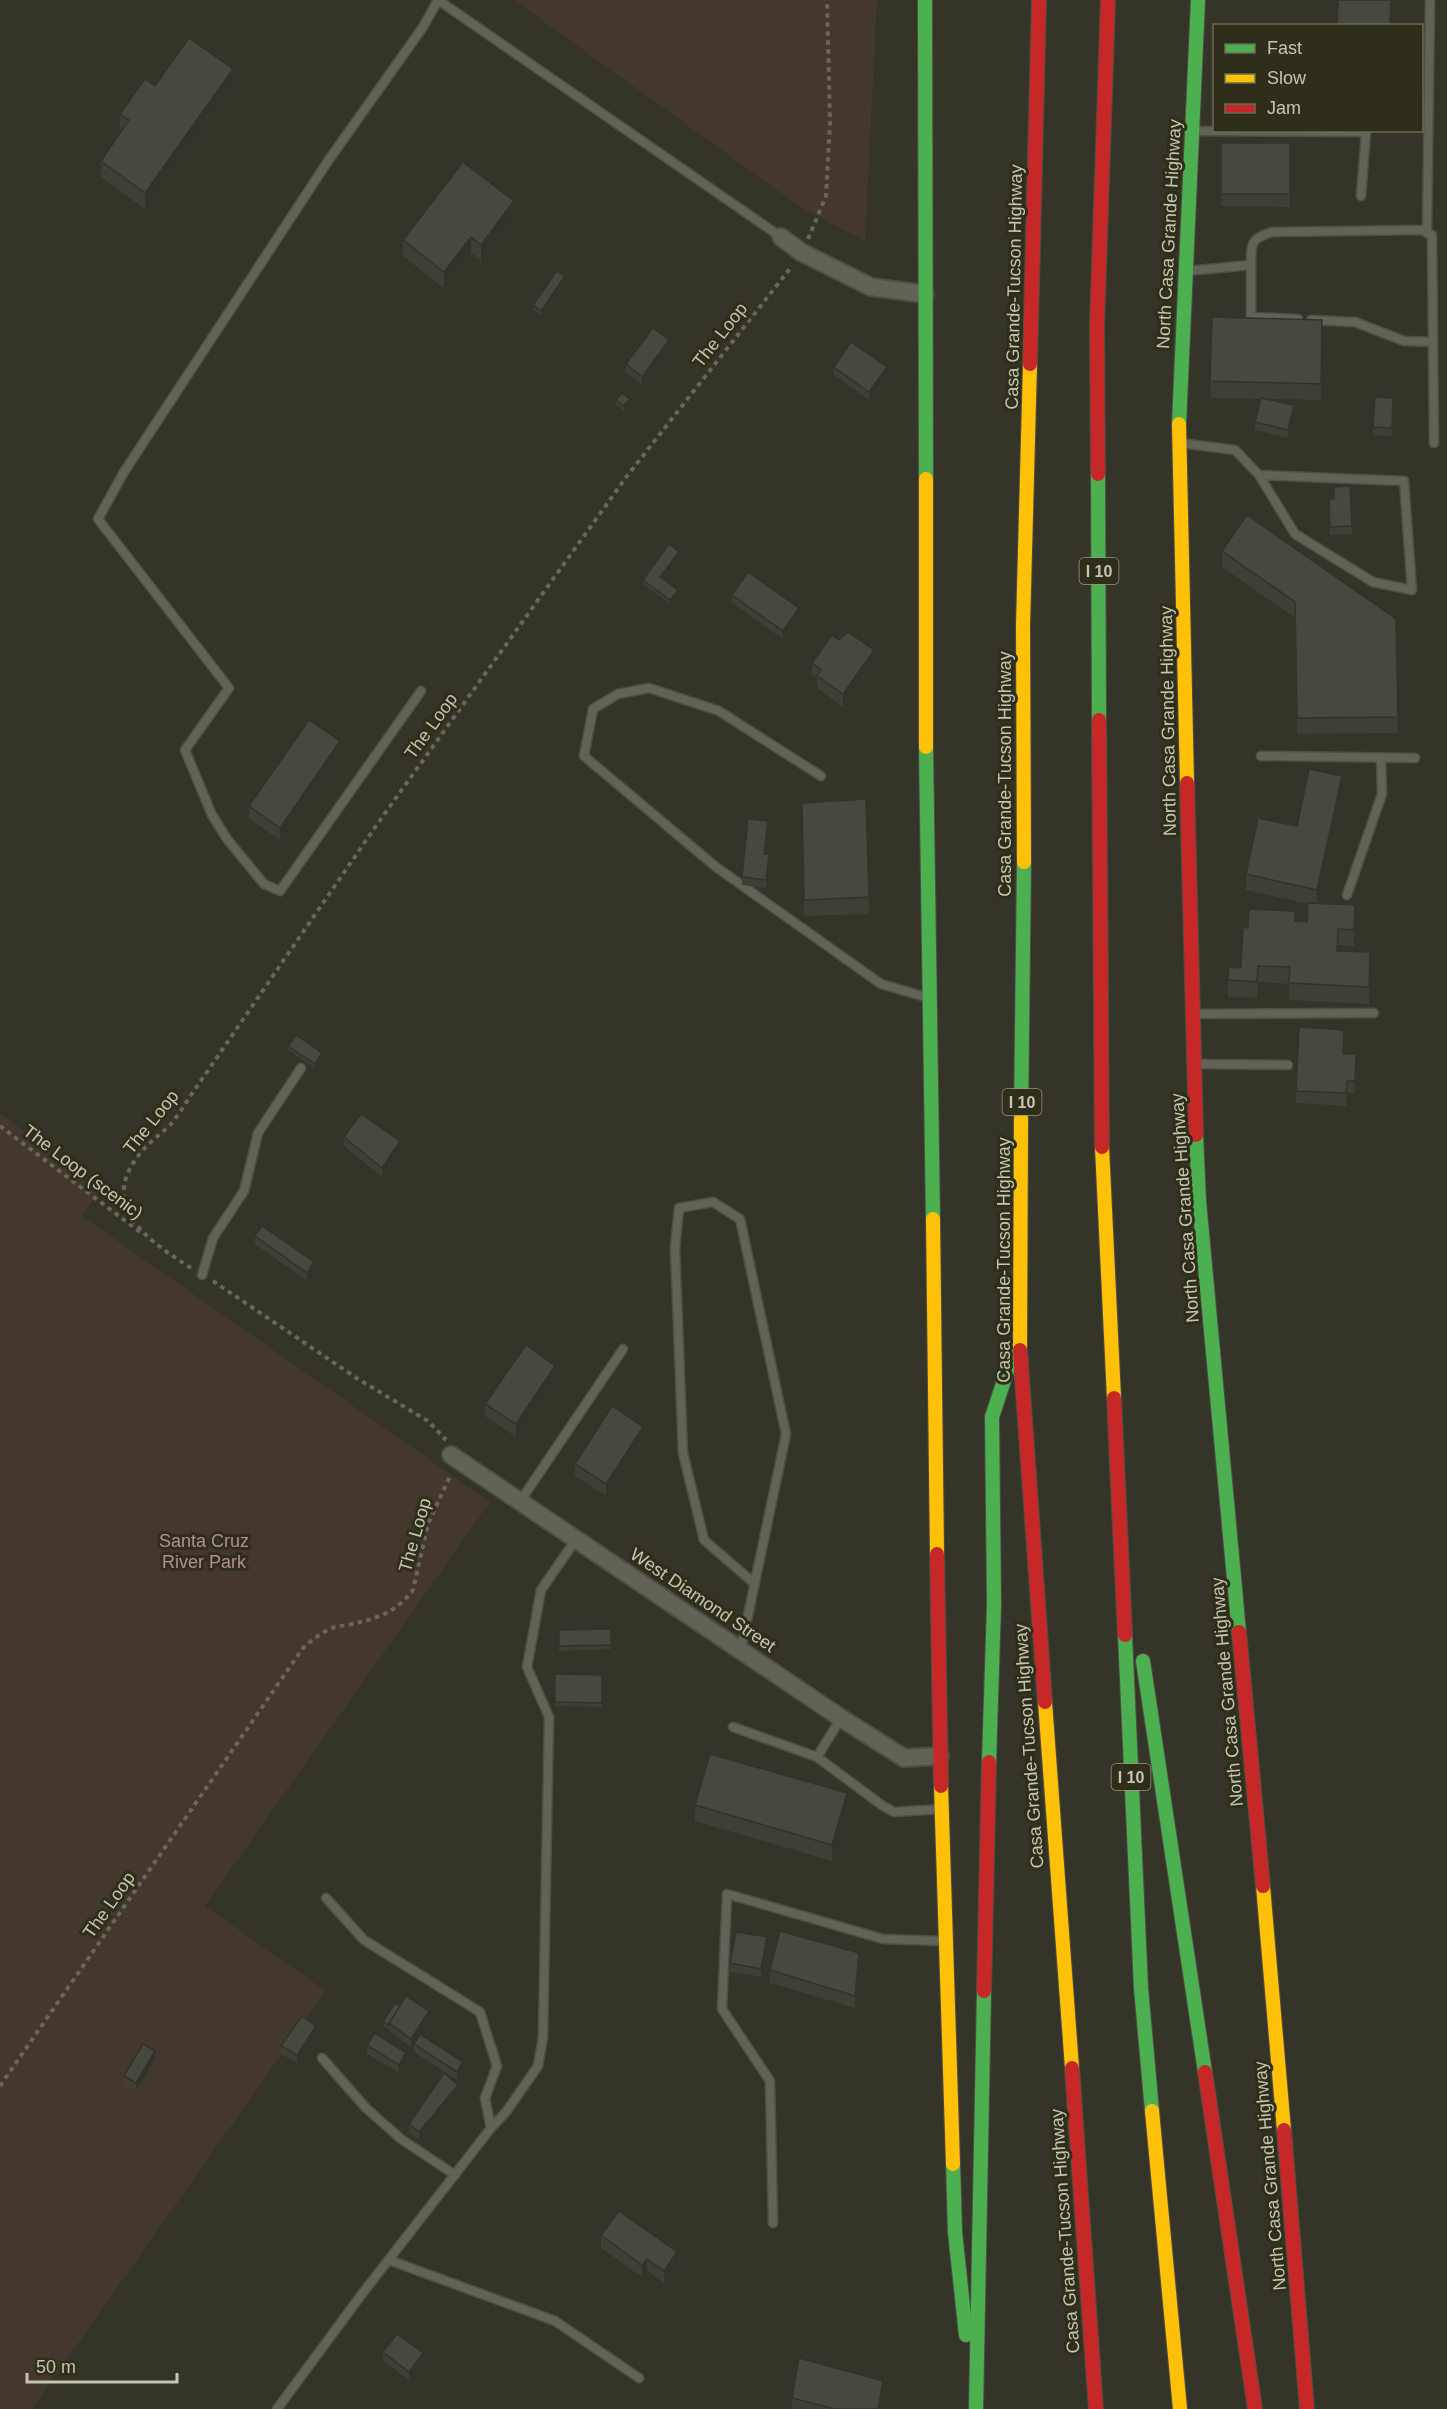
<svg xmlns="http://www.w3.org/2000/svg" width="1447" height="2409" viewBox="0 0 1447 2409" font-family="Arial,sans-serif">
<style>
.green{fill:#43372e}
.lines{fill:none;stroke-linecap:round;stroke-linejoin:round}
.lane-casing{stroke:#4f4f46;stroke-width:11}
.street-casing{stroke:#4f4f46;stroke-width:20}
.fast-casing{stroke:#4f4f46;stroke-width:16}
.slow-casing{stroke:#4f4f46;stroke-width:16}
.jam-casing{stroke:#4f4f46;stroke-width:16}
.path{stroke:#67675c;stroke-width:4;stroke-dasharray:4.5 4.5;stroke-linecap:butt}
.lane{stroke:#626357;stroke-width:8}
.street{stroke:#626357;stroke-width:16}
.fast{stroke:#4caf50;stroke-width:14}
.slow{stroke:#ffc107;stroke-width:14}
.jam{stroke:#c62828;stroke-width:14}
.wall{fill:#3e3f35}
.shaded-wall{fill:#32332b}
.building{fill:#48493e;stroke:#32332b;stroke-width:1.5}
.labels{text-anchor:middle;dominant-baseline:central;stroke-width:6;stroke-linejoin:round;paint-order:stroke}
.shield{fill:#2e2e1b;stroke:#979884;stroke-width:1.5}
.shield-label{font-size:16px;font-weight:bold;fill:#c4c6b1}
.street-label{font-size:18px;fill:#c4c6b1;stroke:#2e2e1b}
.park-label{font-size:18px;fill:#b08e99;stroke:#2e2e1b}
</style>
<rect width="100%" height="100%" fill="#343428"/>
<g class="green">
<path d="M 514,0 L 877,0 L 865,241 L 803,209 Z"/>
<path d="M 0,1114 L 103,1186 L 82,1216 L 490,1502 L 205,1906 L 326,1991 L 32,2409 L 0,2409 Z"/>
</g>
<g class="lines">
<defs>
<g id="lane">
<path d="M 438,0 L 781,237"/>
<path d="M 1192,131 L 1366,132 L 1361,196"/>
<path d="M 1427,233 L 1430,0"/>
<path d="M 1251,265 L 1251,317 L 1298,319"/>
<path d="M 1186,271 L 1251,265 C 1251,242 1251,239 1272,232 L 1422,230 L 1432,235 L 1434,443"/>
<path d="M 1311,320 L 1355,322 L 1404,341 L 1433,342"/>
<path d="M 1180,443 L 1235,450 L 1259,475 L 1295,534 L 1373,582 L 1412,590 L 1404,481 L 1259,475"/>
<path d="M 421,691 L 280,891 L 264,884 L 227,839 L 212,815 L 185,750 L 229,688 L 98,519 L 124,472 L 328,161 L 423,27 L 438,0"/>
<path d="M 1261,756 L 1415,758"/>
<path d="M 821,776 L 719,711 L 649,688 L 618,694 L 593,709 L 584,756 L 716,867 L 881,984 L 929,998"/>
<path d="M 1347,895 L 1382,794 L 1381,758"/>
<path d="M 1193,1014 L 1374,1013"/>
<path d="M 1194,1064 L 1288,1065"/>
<path d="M 202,1275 L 213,1238 L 244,1191 L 258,1133 L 301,1068"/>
<path d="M 521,1500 L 623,1349"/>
<path d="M 741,1649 L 786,1434 L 740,1219 L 713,1202 L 679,1208 L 675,1248 L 683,1453 L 704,1540 L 755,1584"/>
<path d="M 733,1727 L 817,1757 L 883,1806 L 894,1812 L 941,1809"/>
<path d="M 817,1757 L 841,1718"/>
<path d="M 326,1898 L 364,1940 L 480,2012 L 497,2066 L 485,2098 L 491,2128"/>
<path d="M 322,2058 L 366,2108 L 401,2139 L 455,2175"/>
<path d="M 773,2223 L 770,2081 L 722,2009 L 727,1894 L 883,1939 L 943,1941"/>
<path d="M 389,2260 L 555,2321 L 639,2378"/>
<path d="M 277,2409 L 362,2294 L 491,2128 L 506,2112 L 538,2066 L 543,2037 L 549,1717 L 527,1667 L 541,1590 L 577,1538"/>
</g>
<g id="street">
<path d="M 781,237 L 801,252 L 871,287 L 925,294"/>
<path d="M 451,1455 L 841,1718 L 904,1758 L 940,1756"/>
</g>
<g id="fast">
<path d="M 925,0 L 926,479"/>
<path d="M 1179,424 L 1198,0"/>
<path d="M 1098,474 L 1099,720"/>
<path d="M 926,747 L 933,1219"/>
<path d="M 1021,1119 L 1024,862"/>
<path d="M 1196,1135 L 1199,1201 L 1239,1632"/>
<path d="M 1125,1635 L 1141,1988 L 1152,2111"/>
<path d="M 1143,1661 L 1205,2072"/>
<path d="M 989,1762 L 994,1604 L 992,1417 L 1014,1350"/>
<path d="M 953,2164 L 955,2232 L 966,2335"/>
<path d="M 976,2409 L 984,1991"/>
</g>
<g id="slow">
<path d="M 1179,424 L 1187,783"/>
<path d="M 926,479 L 926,747"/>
<path d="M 1024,862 L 1023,626 L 1030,364"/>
<path d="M 1102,1147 L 1114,1398"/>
<path d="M 933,1219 L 937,1554"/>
<path d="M 1020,1350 L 1021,1119"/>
<path d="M 1045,1702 L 1072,2068"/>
<path d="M 941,1786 L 953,2164"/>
<path d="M 1263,1886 L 1284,2130"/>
<path d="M 1152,2111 L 1180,2409"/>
</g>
<g id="jam">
<path d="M 1030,364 L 1039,0"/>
<path d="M 1098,474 L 1097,326 L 1108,0"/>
<path d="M 1099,720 L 1102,1147"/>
<path d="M 1187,783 L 1196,1135"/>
<path d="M 1020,1350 L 1045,1702"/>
<path d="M 1114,1398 L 1125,1635"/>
<path d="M 937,1554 L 941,1786"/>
<path d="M 1239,1632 L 1263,1886"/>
<path d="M 984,1991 L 989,1762"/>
<path d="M 1072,2068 L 1096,2409"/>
<path d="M 1205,2072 L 1255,2409"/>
<path d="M 1284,2130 L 1307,2409"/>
</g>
</defs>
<use href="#lane" class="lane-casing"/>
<use href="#street" class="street-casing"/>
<use href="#fast" class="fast-casing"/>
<use href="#slow" class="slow-casing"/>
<use href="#jam" class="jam-casing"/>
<g class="path">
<path d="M 808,239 L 826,196 L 830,122 L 827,0"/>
<path d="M 0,1126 L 140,1232"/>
<path d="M 191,1268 C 146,1239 95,1205 143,1150 C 151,1141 161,1134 170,1125 C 177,1117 183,1107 189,1098 L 378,823 L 627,476 L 792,266"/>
<path d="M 213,1281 L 358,1379 L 428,1421 L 446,1440"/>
<path d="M 0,2086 L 303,1648 C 311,1641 319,1634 330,1629 C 336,1626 342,1626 348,1625 C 375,1619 396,1613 413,1590 L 428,1524 L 451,1474"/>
</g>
<use href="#lane" class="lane"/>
<use href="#street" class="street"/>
<use href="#fast" class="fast"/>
<use href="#slow" class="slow"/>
<use href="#jam" class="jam"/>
</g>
<g class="wall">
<path d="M 233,85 L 145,209 L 101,177 L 101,161 L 122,131 L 120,130 L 120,114 L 155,86 Z"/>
<path d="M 1221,143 L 1290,143 L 1290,207 L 1221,206 Z"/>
<path d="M 514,217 L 481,261 L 471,253 L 444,288 L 403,256 L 403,240 Z"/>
<path d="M 565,280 L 541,315 L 533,310 L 533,305 Z"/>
<path d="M 1212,317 L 1322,320 L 1321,400 L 1267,399 L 1294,413 L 1288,438 L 1255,430 L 1255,422 L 1261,399 L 1210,398 Z"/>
<path d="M 669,348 L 642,385 L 626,373 L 626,364 Z"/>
<path d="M 834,367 L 887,376 L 869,400 L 834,375 Z"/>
<path d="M 616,400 L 630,403 L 624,411 L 616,404 Z"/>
<path d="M 1393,406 L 1392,436 L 1373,435 L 1373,427 Z"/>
<path d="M 1350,486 L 1352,534 L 1330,535 L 1329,499 L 1334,499 Z"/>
<path d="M 1222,551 L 1396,619 L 1398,733 L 1297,734 L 1295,618 L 1222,567 Z"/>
<path d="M 679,556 L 662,579 L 678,594 L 670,604 L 643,584 L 643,580 Z"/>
<path d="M 732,595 L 799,616 L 783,639 L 732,603 Z"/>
<path d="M 874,662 L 843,707 L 817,688 L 817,678 L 812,675 L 812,663 Z"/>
<path d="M 340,753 L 280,840 L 249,819 L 249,806 Z"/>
<path d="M 1342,793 L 1318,903 L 1355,921 L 1354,946 L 1338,945 L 1338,951 L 1370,969 L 1369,1004 L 1289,1000 L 1289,984 L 1258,982 L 1257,998 L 1228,997 L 1228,980 L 1241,968 L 1248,928 L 1295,921 L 1307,922 L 1308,904 L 1246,890 L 1246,874 L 1297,826 Z"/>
<path d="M 802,803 L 869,897 L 869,914 L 804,916 Z"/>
<path d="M 768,830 L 765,854 L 769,863 L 766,888 L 742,885 L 742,877 Z"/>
<path d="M 1344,1042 L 1344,1054 L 1356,1066 L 1355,1093 L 1347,1093 L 1346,1106 L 1296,1103 L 1296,1091 Z"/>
<path d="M 288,1046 L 322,1057 L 315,1068 L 288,1050 Z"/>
<path d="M 344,1137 L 400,1149 L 382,1177 L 344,1146 Z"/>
<path d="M 255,1236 L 314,1271 L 307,1281 L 255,1244 Z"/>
<path d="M 555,1378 L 516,1437 L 485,1416 L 485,1404 Z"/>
<path d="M 643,1439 L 606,1496 L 575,1476 L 575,1464 Z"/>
<path d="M 611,1629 L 611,1649 L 559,1651 L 559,1630 Z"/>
<path d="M 555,1674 L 602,1675 L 602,1707 L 555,1706 Z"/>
<path d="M 695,1805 L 847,1810 L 832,1861 L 695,1821 Z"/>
<path d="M 767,1945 L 761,1977 L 730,1972 L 730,1963 Z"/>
<path d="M 859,1965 L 855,2008 L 770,1983 L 770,1970 Z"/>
<path d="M 429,2019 L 411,2047 L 389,2031 L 389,2028 L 388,2029 L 383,2026 L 383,2022 Z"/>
<path d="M 316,2035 L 297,2063 L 281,2054 L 281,2046 Z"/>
<path d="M 414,2044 L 463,2070 L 457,2080 L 414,2052 Z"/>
<path d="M 367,2045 L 406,2062 L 399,2073 L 367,2054 Z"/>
<path d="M 155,2059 L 136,2091 L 124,2085 L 124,2076 Z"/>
<path d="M 458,2093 L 419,2140 L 409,2133 L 409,2124 Z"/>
<path d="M 601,2235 L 677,2264 L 664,2283 L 647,2271 L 642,2277 L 601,2248 Z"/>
<path d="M 383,2352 L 423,2361 L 409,2380 L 383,2361 Z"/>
<path d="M 883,2394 L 880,2409 L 792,2409 L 792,2398 Z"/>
</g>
<g class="shaded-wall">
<path d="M 233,69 L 233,85 L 145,209 L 145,193 Z"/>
<path d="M 514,201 L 514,217 L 481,261 L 481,245 Z"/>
<path d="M 471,237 L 471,253 L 444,288 L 444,272 Z"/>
<path d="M 565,276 L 565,280 L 541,315 L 541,311 Z"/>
<path d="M 669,340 L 669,348 L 642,385 L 642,377 Z"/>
<path d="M 887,367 L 887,376 L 869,400 L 869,392 Z"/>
<path d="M 630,399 L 630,403 L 624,411 L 624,406 Z"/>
<path d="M 1294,405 L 1294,413 L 1288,438 L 1288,430 Z"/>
<path d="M 679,552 L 679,556 L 660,581 L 660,577 Z"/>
<path d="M 678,590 L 678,594 L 670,604 L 670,600 Z"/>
<path d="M 799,608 L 799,616 L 783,639 L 783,631 Z"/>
<path d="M 874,650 L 874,662 L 843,707 L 843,694 Z"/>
<path d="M 340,741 L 340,753 L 280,840 L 280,828 Z"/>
<path d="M 1342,776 L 1342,793 L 1317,906 L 1317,890 Z"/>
<path d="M 769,854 L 769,863 L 766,888 L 766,880 Z"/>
<path d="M 322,1053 L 322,1057 L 315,1068 L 315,1064 Z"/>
<path d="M 400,1141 L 400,1149 L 382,1177 L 382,1168 Z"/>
<path d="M 314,1262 L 314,1271 L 307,1281 L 307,1273 Z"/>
<path d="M 555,1366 L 555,1378 L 516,1437 L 516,1424 Z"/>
<path d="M 643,1427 L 643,1439 L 606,1496 L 606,1484 Z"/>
<path d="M 847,1793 L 847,1810 L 832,1861 L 832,1845 Z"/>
<path d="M 767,1937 L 767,1945 L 761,1977 L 761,1969 Z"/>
<path d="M 859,1953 L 859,1965 L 855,2008 L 855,1996 Z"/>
<path d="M 429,2011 L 429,2019 L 411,2047 L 411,2039 Z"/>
<path d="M 316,2026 L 316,2035 L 297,2063 L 297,2055 Z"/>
<path d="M 155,2051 L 155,2059 L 136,2091 L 136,2083 Z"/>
<path d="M 406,2053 L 406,2062 L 399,2073 L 399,2065 Z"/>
<path d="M 463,2062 L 463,2070 L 457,2080 L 457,2072 Z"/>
<path d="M 458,2085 L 458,2093 L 419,2140 L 419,2132 Z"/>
<path d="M 677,2252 L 677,2264 L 664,2283 L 664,2271 Z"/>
<path d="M 647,2259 L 647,2271 L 642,2277 L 642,2265 Z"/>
<path d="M 423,2353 L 423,2361 L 409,2380 L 409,2372 Z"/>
<path d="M 883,2381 L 883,2394 L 880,2409 L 878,2409 Z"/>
</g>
<g class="building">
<path d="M 1338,0 L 1391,0 L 1390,26 L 1337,26 Z"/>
<path d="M 189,38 L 233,69 L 145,193 L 101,161 L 129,120 L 120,114 L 145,79 L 155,86 Z"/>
<rect x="1221" y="143" width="69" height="51"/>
<path d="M 463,162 L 514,201 L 481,245 L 471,237 L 444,272 L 403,240 Z"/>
<path d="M 557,271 L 565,276 L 541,311 L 533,305 Z"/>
<path d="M 1212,317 L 1322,320 L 1321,384 L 1210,381 Z"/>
<path d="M 653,328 L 669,340 L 642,377 L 626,364 Z"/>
<path d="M 851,342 L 887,367 L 869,392 L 834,367 Z"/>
<path d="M 622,393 L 630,399 L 624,406 L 616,400 Z"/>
<path d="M 1375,397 L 1393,398 L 1392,428 L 1373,427 Z"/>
<path d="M 1261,398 L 1294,405 L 1288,430 L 1255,422 Z"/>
<path d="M 1350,486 L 1352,526 L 1330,527 L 1329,499 L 1334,499 L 1334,487 Z"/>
<path d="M 1247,515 L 1396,619 L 1398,717 L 1297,718 L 1295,602 L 1222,551 Z"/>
<path d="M 669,544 L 679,552 L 660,577 L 678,590 L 670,600 L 643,580 Z"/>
<path d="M 748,572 L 799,608 L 783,631 L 732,595 Z"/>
<path d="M 848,632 L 874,650 L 843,694 L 817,676 L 821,669 L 812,663 L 832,635 L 839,640 Z"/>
<path d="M 309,720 L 340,741 L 280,828 L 249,806 Z"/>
<path d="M 1309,769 L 1342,776 L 1317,890 L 1246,874 L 1258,818 L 1297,826 Z"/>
<path d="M 866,799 L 869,897 L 804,900 L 802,803 Z"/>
<path d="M 748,819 L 768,821 L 764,854 L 769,854 L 766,880 L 742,877 Z"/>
<path d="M 1308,903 L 1355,905 L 1354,930 L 1338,929 L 1337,951 L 1370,952 L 1369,987 L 1289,983 L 1290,967 L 1258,966 L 1257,982 L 1228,980 L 1229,967 L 1241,968 L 1243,927 L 1248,928 L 1249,909 L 1295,911 L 1295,921 L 1307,922 Z"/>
<path d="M 1299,1027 L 1344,1030 L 1343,1054 L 1356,1054 L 1355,1081 L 1347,1081 L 1346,1093 L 1296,1091 Z"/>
<path d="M 296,1035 L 322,1053 L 315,1064 L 288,1046 Z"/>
<path d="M 361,1114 L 400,1141 L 382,1168 L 344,1137 Z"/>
<path d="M 262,1226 L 314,1262 L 307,1273 L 255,1236 Z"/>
<path d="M 526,1345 L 555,1366 L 516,1424 L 485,1404 Z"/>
<path d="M 612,1406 L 643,1427 L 606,1484 L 575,1464 Z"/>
<path d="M 611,1629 L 611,1645 L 559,1646 L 559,1630 Z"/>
<path d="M 555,1674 L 602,1675 L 602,1703 L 555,1702 Z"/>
<path d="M 710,1754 L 847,1793 L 832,1845 L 695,1805 Z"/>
<path d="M 780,1931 L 859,1953 L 855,1996 L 770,1970 Z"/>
<path d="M 736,1932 L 767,1937 L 761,1969 L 730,1963 Z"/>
<path d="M 406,1996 L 429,2011 L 411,2039 L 389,2023 Z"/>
<path d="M 395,2003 L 400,2006 L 389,2023 L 390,2023 L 388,2025 L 383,2022 Z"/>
<path d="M 302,2016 L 316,2026 L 297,2055 L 281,2046 Z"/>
<path d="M 375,2033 L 406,2053 L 399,2065 L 367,2045 Z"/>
<path d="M 420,2034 L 463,2062 L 457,2072 L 414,2044 Z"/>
<path d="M 143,2044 L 155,2051 L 136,2083 L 124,2076 Z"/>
<path d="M 444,2073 L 458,2085 L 419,2132 L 409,2124 Z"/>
<path d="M 619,2211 L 677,2252 L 664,2271 L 647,2259 L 642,2265 L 601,2235 Z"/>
<path d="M 397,2334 L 423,2353 L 409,2372 L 383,2352 Z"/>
<path d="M 799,2358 L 883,2381 L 878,2409 L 835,2409 L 792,2398 Z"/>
</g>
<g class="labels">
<g class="shield">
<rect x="1079.5" y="558" width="39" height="26" rx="4.5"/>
<rect x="1002.5" y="1089" width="39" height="26" rx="4.5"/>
<rect x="1111.5" y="1764" width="39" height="26" rx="4.5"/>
</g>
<g class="shield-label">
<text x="1099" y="571">I 10</text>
<text x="1022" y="1102">I 10</text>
<text x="1131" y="1777">I 10</text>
</g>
<g class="street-label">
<text transform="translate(1169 234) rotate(-87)">North Casa Grande Highway</text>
<text transform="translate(1014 287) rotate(-89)">Casa Grande-Tucson Highway</text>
<text transform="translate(720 335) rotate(-52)">The Loop</text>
<text transform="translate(1168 721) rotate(-91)">North Casa Grande Highway</text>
<text transform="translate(431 726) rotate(-54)">The Loop</text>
<text transform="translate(1005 774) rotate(-90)">Casa Grande-Tucson Highway</text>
<text transform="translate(151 1122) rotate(-51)">The Loop</text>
<text transform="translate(83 1172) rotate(37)">The Loop (scenic)</text>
<text transform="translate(1185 1208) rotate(-94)">North Casa Grande Highway</text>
<text transform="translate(1004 1260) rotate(-90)">Casa Grande-Tucson Highway</text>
<text transform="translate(415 1535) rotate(-74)">The Loop</text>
<text transform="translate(703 1600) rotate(34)">West Diamond Street</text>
<text transform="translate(1227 1692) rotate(-95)">North Casa Grande Highway</text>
<text transform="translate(1029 1746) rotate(-94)">Casa Grande-Tucson Highway</text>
<text transform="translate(109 1905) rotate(-55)">The Loop</text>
<text transform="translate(1270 2176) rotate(-95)">North Casa Grande Highway</text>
<text transform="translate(1065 2231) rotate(-94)">Casa Grande-Tucson Highway</text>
</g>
<g class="park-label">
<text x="204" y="1541">Santa Cruz<tspan x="204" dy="21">River Park</tspan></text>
</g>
</g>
<rect x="1213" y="24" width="210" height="108" fill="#2e2e1b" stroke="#6a6b57" stroke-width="1.5"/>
<rect x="1225" y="44" width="30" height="9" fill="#4caf50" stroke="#6a6b57" stroke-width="1.5"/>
<text x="1267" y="54" font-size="18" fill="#c4c6b1">Fast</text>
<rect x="1225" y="74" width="30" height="9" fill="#ffc107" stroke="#6a6b57" stroke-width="1.5"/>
<text x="1267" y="84" font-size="18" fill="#c4c6b1">Slow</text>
<rect x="1225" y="104" width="30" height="9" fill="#c62828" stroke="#6a6b57" stroke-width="1.5"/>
<text x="1267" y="114" font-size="18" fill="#c4c6b1">Jam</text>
<path d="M27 2373v9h150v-9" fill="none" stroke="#c4c6b1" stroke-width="3"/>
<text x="36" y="2373" font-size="18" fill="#c4c6b1" stroke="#2e2e1b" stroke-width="4.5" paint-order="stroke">50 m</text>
</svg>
